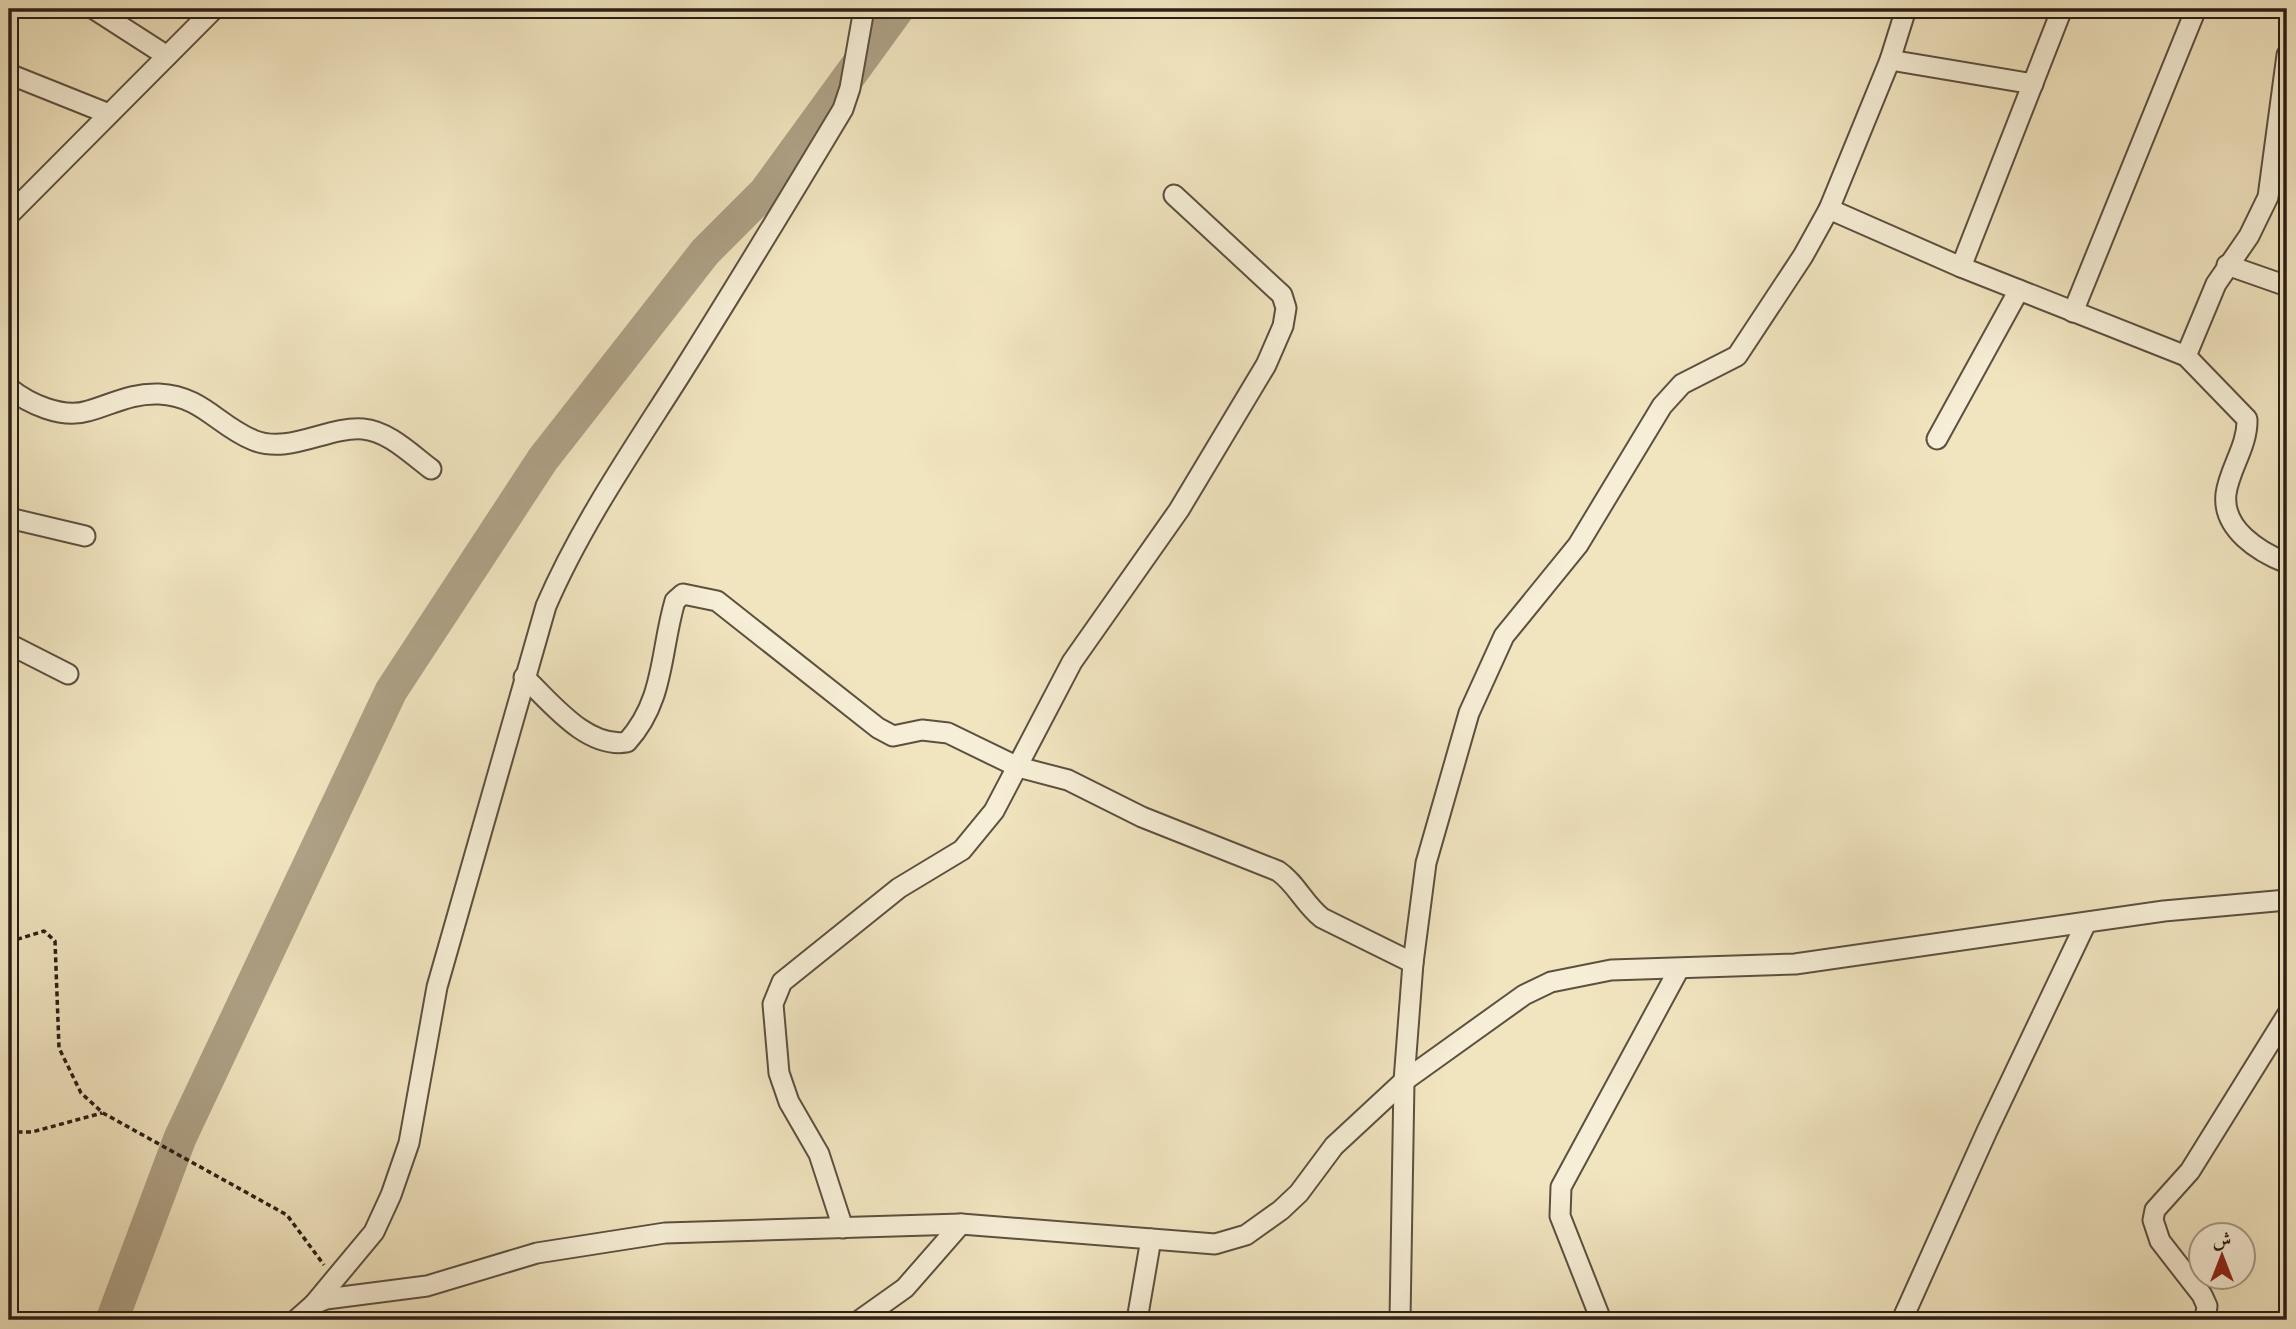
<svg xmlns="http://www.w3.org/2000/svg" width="2296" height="1329" viewBox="0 0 2296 1329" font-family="Alegreya,Amiri,serif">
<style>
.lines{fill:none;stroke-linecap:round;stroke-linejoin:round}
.river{stroke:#aea186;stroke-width:33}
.minor-casing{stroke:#5c5040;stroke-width:23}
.path{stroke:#2b1e16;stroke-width:3.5;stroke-dasharray:5 3.5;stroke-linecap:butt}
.minor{stroke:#f6eed6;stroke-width:19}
</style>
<rect width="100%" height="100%" fill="#f1e5c0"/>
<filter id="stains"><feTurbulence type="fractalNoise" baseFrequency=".00286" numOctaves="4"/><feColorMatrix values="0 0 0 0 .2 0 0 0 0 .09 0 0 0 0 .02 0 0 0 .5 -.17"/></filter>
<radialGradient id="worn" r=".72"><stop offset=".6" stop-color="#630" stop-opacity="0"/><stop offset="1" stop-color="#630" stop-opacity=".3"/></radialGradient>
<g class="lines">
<path class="river" d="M 112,1320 L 180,1138 L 391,691 L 543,459 L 705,252 L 765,192 L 898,9"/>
<defs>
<g id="minor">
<path d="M 94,9 L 167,56"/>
<path d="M 1890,60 L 2033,84"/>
<path d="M 9,74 L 109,114"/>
<path d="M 1829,209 L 1961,267 L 2186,356 L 2247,419 C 2248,446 2229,469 2226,494 C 2222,529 2259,552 2287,563"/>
<path d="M 9,215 L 214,9"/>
<path d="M 2227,265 L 2287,286"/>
<path d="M 1961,267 L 2062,9"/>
<path d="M 2073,312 L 2196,9"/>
<path d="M 2186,356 L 2216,284 L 2249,236 L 2268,197 L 2287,55"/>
<path d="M 9,388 C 29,404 62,419 88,411 C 113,404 131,393 159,394 C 202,396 217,425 253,440 C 289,455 328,426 363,429 C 388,431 411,454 431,469"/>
<path d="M 1937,439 L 2019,290"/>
<path d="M 9,518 L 85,536"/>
<path d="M 9,644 L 68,674"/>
<path d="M 524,677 C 550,701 586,749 627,742 C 665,700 660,652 675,601 L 683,594 L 717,601 L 878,728 L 893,736 L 922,730 L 948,733 L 1018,767 L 1068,780 L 1142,817 L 1278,871 C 1296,883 1304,904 1322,918 L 1413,963"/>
<path d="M 843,1228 L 819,1154 L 789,1102 L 779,1073 L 773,1004 L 782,982 L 899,888 L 962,850 L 994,811 L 1072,662 L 1179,510 L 1266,365 L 1283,326 L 1286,308 L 1282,295 L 1174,195"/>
<path d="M 314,1304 L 374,1232 L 391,1195 L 409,1143 L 437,987 L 546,606 C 581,525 632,451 679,377 C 735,288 789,199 843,109 L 850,88 L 864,9"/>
<path d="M 296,1320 L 314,1304 L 326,1299 L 427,1286 L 537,1253 L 665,1233 L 961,1224 L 1215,1244 L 1246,1235 L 1281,1210 L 1299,1193 L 1334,1146 L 1404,1081 L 1524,995 L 1551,982 L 1611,970 L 1795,964 L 2164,911 L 2287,900"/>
<path d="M 860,1320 L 905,1288 L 961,1224"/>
<path d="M 1137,1320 L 1151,1239"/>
<path d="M 1400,1320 L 1404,1081 L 1413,963 L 1426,863 L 1469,713 L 1504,636 L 1578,545 L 1662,406 L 1682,384 L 1737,356 L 1803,256 L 1829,209 L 1890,60 L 1906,9"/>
<path d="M 1601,1320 L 1560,1216 L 1561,1187 L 1679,969"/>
<path d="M 1902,1320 L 1987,1131 L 2086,923"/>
<path d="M 2205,1320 L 2207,1306 L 2202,1295 L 2160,1241 L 2153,1220 L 2155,1210 L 2190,1171 L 2287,1015"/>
</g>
</defs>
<use href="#minor" class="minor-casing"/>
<g class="path">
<path d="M 9,942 L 44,931 L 55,941 L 59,1048 L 81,1093 L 103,1113 L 287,1215 L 324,1265"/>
<path d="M 9,1132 L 32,1132 L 102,1113"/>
</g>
<use href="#minor" class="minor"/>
</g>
<rect width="2296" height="1329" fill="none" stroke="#f1e5c0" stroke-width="35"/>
<rect x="10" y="10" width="2275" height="1308" fill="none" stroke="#2b1e16" stroke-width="3.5"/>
<rect x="18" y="18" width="2261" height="1294" fill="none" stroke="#2b1e16" stroke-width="2"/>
<g transform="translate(2222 1256)"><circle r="33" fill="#f6eed6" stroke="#a59b89" stroke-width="2"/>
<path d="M0-5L12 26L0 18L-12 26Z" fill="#8f2418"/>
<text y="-10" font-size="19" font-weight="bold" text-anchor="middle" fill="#2b1e16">ش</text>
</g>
<rect width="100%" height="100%" filter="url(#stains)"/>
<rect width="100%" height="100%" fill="url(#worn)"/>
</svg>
